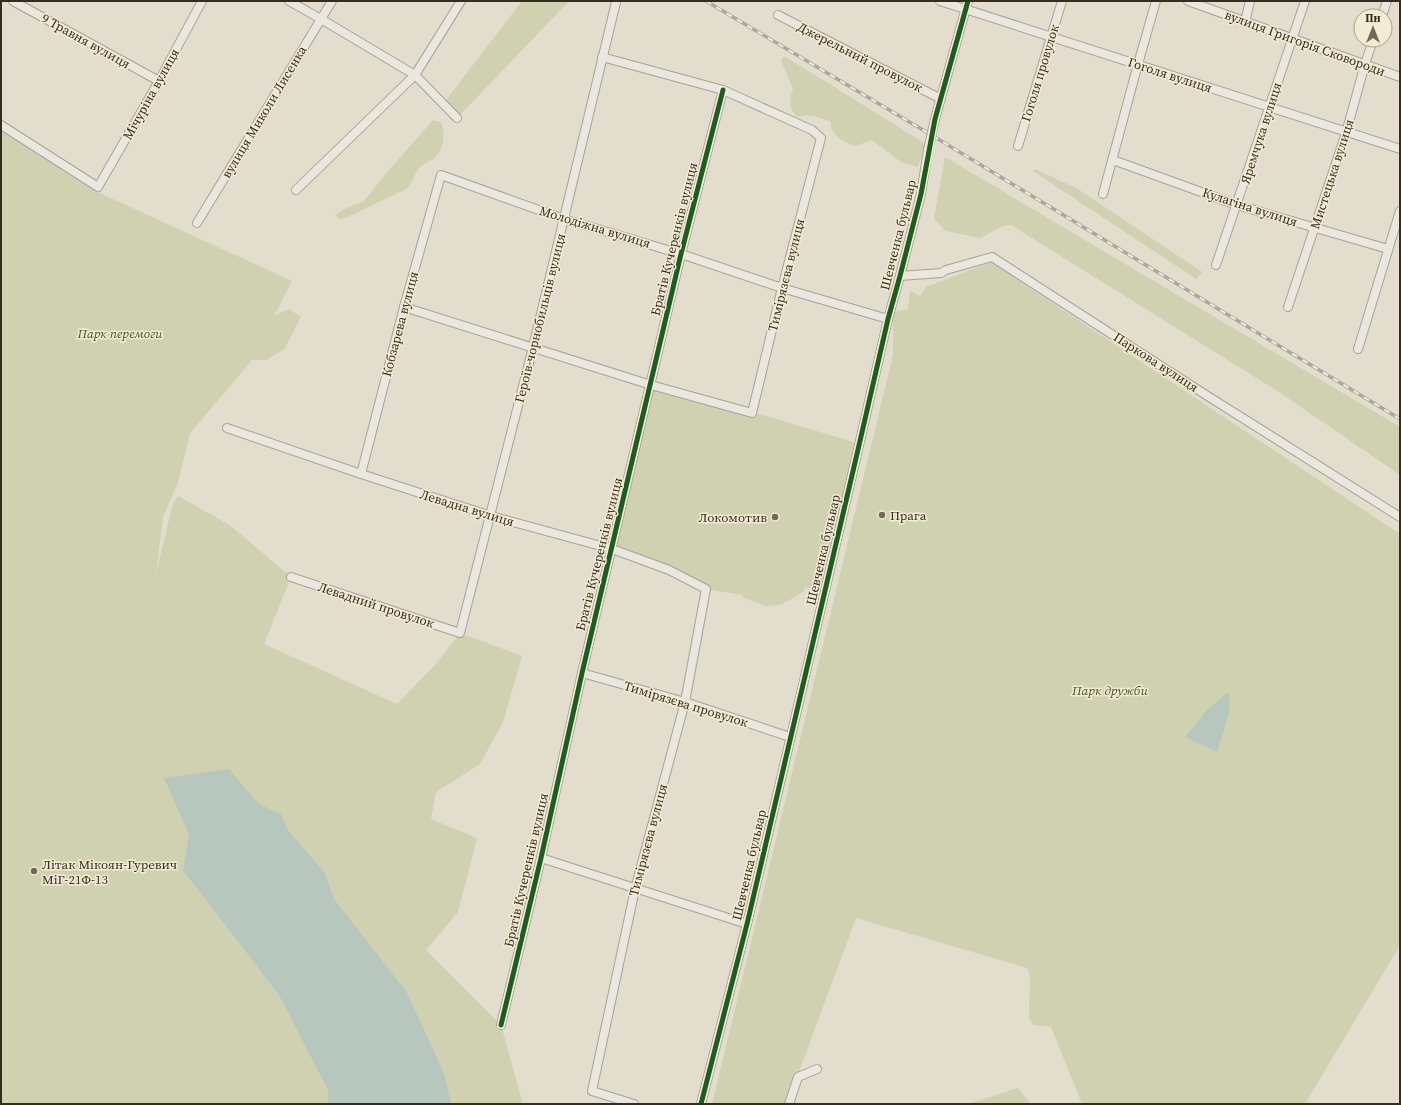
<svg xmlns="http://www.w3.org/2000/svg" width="1401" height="1105" viewBox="0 0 1401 1105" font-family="'Source Serif 4',serif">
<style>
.green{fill:#d0d1b0}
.water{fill:#b8c7be}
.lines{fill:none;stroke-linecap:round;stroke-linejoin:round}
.minor-casing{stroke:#a7a296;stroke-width:10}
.minor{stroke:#eae7de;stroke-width:8}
.rail-casing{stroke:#aaa79e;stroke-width:3.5}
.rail{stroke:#f3ebd3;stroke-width:2;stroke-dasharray:6;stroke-linecap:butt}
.minor-bridge-casing{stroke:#a7a296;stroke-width:10;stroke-linecap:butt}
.minor-bridge{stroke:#eae7de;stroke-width:8}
.cycleway-casing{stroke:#f3ebd3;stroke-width:8}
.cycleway{stroke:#1b5e20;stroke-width:5}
.poi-dot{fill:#72695c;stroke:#f3ebd3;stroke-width:1.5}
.labels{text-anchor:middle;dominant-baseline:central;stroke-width:3;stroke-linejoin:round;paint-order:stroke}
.street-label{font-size:13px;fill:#352b1f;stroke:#f3ebd3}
.park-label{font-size:13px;font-style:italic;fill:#445027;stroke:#f3ebd3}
.poi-label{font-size:13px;fill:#352b1f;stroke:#f3ebd3;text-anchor:start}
</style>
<rect width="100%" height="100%" fill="#e2ddcd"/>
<g class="green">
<path d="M 522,1 L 569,1 L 457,118 L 443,104 Z"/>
<path d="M 784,56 L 926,144 L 918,167 L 901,162 L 872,140 L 855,146 C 848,143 837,138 833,132 C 831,129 831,125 831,122 C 820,117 810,114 798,117 C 788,109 789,99 793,89 L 781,60 Z"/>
<path d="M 433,120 L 441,122 C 446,134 444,152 432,160 C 428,162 422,164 419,168 C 412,177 412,189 400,192 L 345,218 L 339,219 L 335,215 L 344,209 L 364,201 L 389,170 Z"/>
<path d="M 1,129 L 93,190 L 292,281 L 274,316 L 289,309 L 301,317 L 285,348 L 267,360 L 252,360 L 249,364 L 190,433 L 178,483 L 163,517 L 156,574 L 173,503 L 178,496 L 231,526 L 291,577 L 264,644 L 397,704 L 435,665 L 460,633 L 522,656 L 503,722 L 480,764 L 436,792 L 431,819 L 477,838 L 458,912 L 426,950 L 501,1025 L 523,1104 L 1,1104 Z"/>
<path d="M 945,157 L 1400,427 L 1400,475 L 1282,394 L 1011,225 L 1003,226 L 980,238 L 946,231 L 934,219 Z"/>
<path d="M 1035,169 L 1076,188 L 1202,272 L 1196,279 L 1033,171 Z"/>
<path d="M 991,262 L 1400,534 L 1400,945 L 1305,1104 L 1082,1104 L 1051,1027 L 1033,1025 L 1029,1018 L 1030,976 L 1027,968 L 856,918 L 787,1104 L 712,1104 L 893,355 L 893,312 L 908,309 L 910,291 L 920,296 L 926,287 Z"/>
<path d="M 651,385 L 773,418 L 860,444 L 824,592 L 805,587 L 804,591 L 797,596 L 780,605 L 766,606 L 744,598 L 742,595 L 706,589 L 612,549 Z"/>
<path d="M 1018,1088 L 1031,1104 L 968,1104 Z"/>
</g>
<g class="water">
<path d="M 1228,692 C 1235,705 1221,738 1217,752 L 1185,737 L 1207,710 Z"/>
<path d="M 229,769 L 259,804 L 281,814 L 288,830 L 325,873 L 334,899 L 406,991 L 444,1073 L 451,1104 L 328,1104 L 328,1090 L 279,995 L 200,892 L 183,871 L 189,835 L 164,778 Z"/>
</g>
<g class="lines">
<defs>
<g id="minor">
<path d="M 13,1 L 159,81"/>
<path d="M 289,1 L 321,19 L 415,75 L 457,118"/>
<path d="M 940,1 L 1400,149"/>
<path d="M 1188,1 L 1400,77"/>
<path d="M 778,15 L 941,99"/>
<path d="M 1382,16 L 1387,1"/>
<path d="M 1245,22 L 1250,1"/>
<path d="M 935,119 L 968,1"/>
<path d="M 1,125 L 98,187 L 159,81 L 202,1"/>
<path d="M 1018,146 L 1062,1"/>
<path d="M 1113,160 L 1237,205 L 1388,249"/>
<path d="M 296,190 L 415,75 L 461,1"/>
<path d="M 1103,194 L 1138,64 L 1156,1"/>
<path d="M 197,223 L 332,1"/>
<path d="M 1216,265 L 1305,1"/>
<path d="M 900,276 L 941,273 L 946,270 L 992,257 L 1206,395 L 1400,517"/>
<path d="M 404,307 L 651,385 L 752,413 L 782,288 L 821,138 L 812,130 L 723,90 L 602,57"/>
<path d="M 1288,307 L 1346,133 L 1365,64 L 1373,40"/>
<path d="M 1358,349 L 1400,211"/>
<path d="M 227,428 L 361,474 L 491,516 L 612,549 L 669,570 L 706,589 L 685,702 L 635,889 L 592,1091 L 634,1104"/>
<path d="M 361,474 L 404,307 L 441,175 L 564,219 L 681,254 L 782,288 L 888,319"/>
<path d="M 291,577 L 460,633 L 533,347 L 616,2"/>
<path d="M 582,673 L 685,702 L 790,737"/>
<path d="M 541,858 L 747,924"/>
<path d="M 501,1025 L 541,858 L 582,673 L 681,254 L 723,90"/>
<path d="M 701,1104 L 747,924 L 857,454 L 888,319 L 900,276 L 921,194 L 928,150"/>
<path d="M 789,1104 L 798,1077 L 817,1069"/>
</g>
</defs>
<use href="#minor" class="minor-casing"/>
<use href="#minor" class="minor"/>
<defs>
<path id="rail" d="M 706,1 L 933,136 L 1400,419"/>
</defs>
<use href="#rail" class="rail-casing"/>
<use href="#rail" class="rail"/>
<defs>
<path id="minor-bridge" d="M 928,150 L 935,119"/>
</defs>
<use href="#minor-bridge" class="minor-bridge-casing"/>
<use href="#minor-bridge" class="minor-bridge"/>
<defs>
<g id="cycleway">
<path d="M 501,1025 L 541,858 L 582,673 L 681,254 L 723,90"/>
<path d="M 701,1104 L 747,924 L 857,454 L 888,319 L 900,276 L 921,194 L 935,119 L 968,1"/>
</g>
</defs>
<use href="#cycleway" class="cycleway-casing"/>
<use href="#cycleway" class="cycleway"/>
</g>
<g class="poi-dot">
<circle cx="882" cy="515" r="4"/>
<circle cx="775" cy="517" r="4"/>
<circle cx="34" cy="871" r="4"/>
</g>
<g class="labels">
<g class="street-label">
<text transform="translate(86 41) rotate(29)">9 Травня вулиця</text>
<text transform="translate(1305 43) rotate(20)">вулиця Григорія Сковороди</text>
<text transform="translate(860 57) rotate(27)">Джерельний провулок</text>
<text transform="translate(1040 73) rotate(-73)">Гоголя провулок</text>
<text transform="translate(1170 75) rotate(18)">Гоголя вулиця</text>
<text transform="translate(151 94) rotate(-61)">Мічуріна вулиця</text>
<text transform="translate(264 112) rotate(-59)">вулиця Миколи Лисенка</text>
<text transform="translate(1261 133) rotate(-72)">Яремчука вулиця</text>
<text transform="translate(1332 174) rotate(-72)">Мистецька вулиця</text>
<text transform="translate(1250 207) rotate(18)">Кулагіна вулиця</text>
<text transform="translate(595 227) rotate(17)">Молодіжна вулиця</text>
<text transform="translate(898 235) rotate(-76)">Шевченка бульвар</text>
<text transform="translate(674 239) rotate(-76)">Братів Кучеренків вулиця</text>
<text transform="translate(786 275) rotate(-76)">Тимірязєва вулиця</text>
<text transform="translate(540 318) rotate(-76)">Героїв-чорнобильців вулиця</text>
<text transform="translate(400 324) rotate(-75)">Кобзарева вулиця</text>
<text transform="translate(1156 362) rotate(33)">Паркова вулиця</text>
<text transform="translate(467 508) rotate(17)">Левадна вулиця</text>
<text transform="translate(823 550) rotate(-77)">Шевченка бульвар</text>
<text transform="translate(599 554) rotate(-76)">Братів Кучеренків вулиця</text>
<text transform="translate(376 605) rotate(18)">Левадний провулок</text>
<text transform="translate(686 704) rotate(17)">Тимірязєва провулок</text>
<text transform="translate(648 840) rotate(-75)">Тимірязєва вулиця</text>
<text transform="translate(749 865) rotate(-77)">Шевченка бульвар</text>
<text transform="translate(526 870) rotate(-77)">Братів Кучеренків вулиця</text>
</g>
<g class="park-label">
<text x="120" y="333">Парк перемоги</text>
<text x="1110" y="690">Парк дружби</text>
</g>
<g class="poi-label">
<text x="890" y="515">Прага</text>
<text x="767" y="517" text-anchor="end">Локомотив</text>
<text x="42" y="864">Літак Мікоян-Гуревич<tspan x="42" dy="15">МiГ-21Ф-13</tspan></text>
</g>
</g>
<rect width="1401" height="1105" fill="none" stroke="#352b1f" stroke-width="4"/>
<g transform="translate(1373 28)"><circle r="19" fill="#f3ebd3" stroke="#a79e8b"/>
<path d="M0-3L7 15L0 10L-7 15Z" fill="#72695c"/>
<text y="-6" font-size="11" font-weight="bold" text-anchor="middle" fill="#352b1f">Пн</text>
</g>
</svg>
